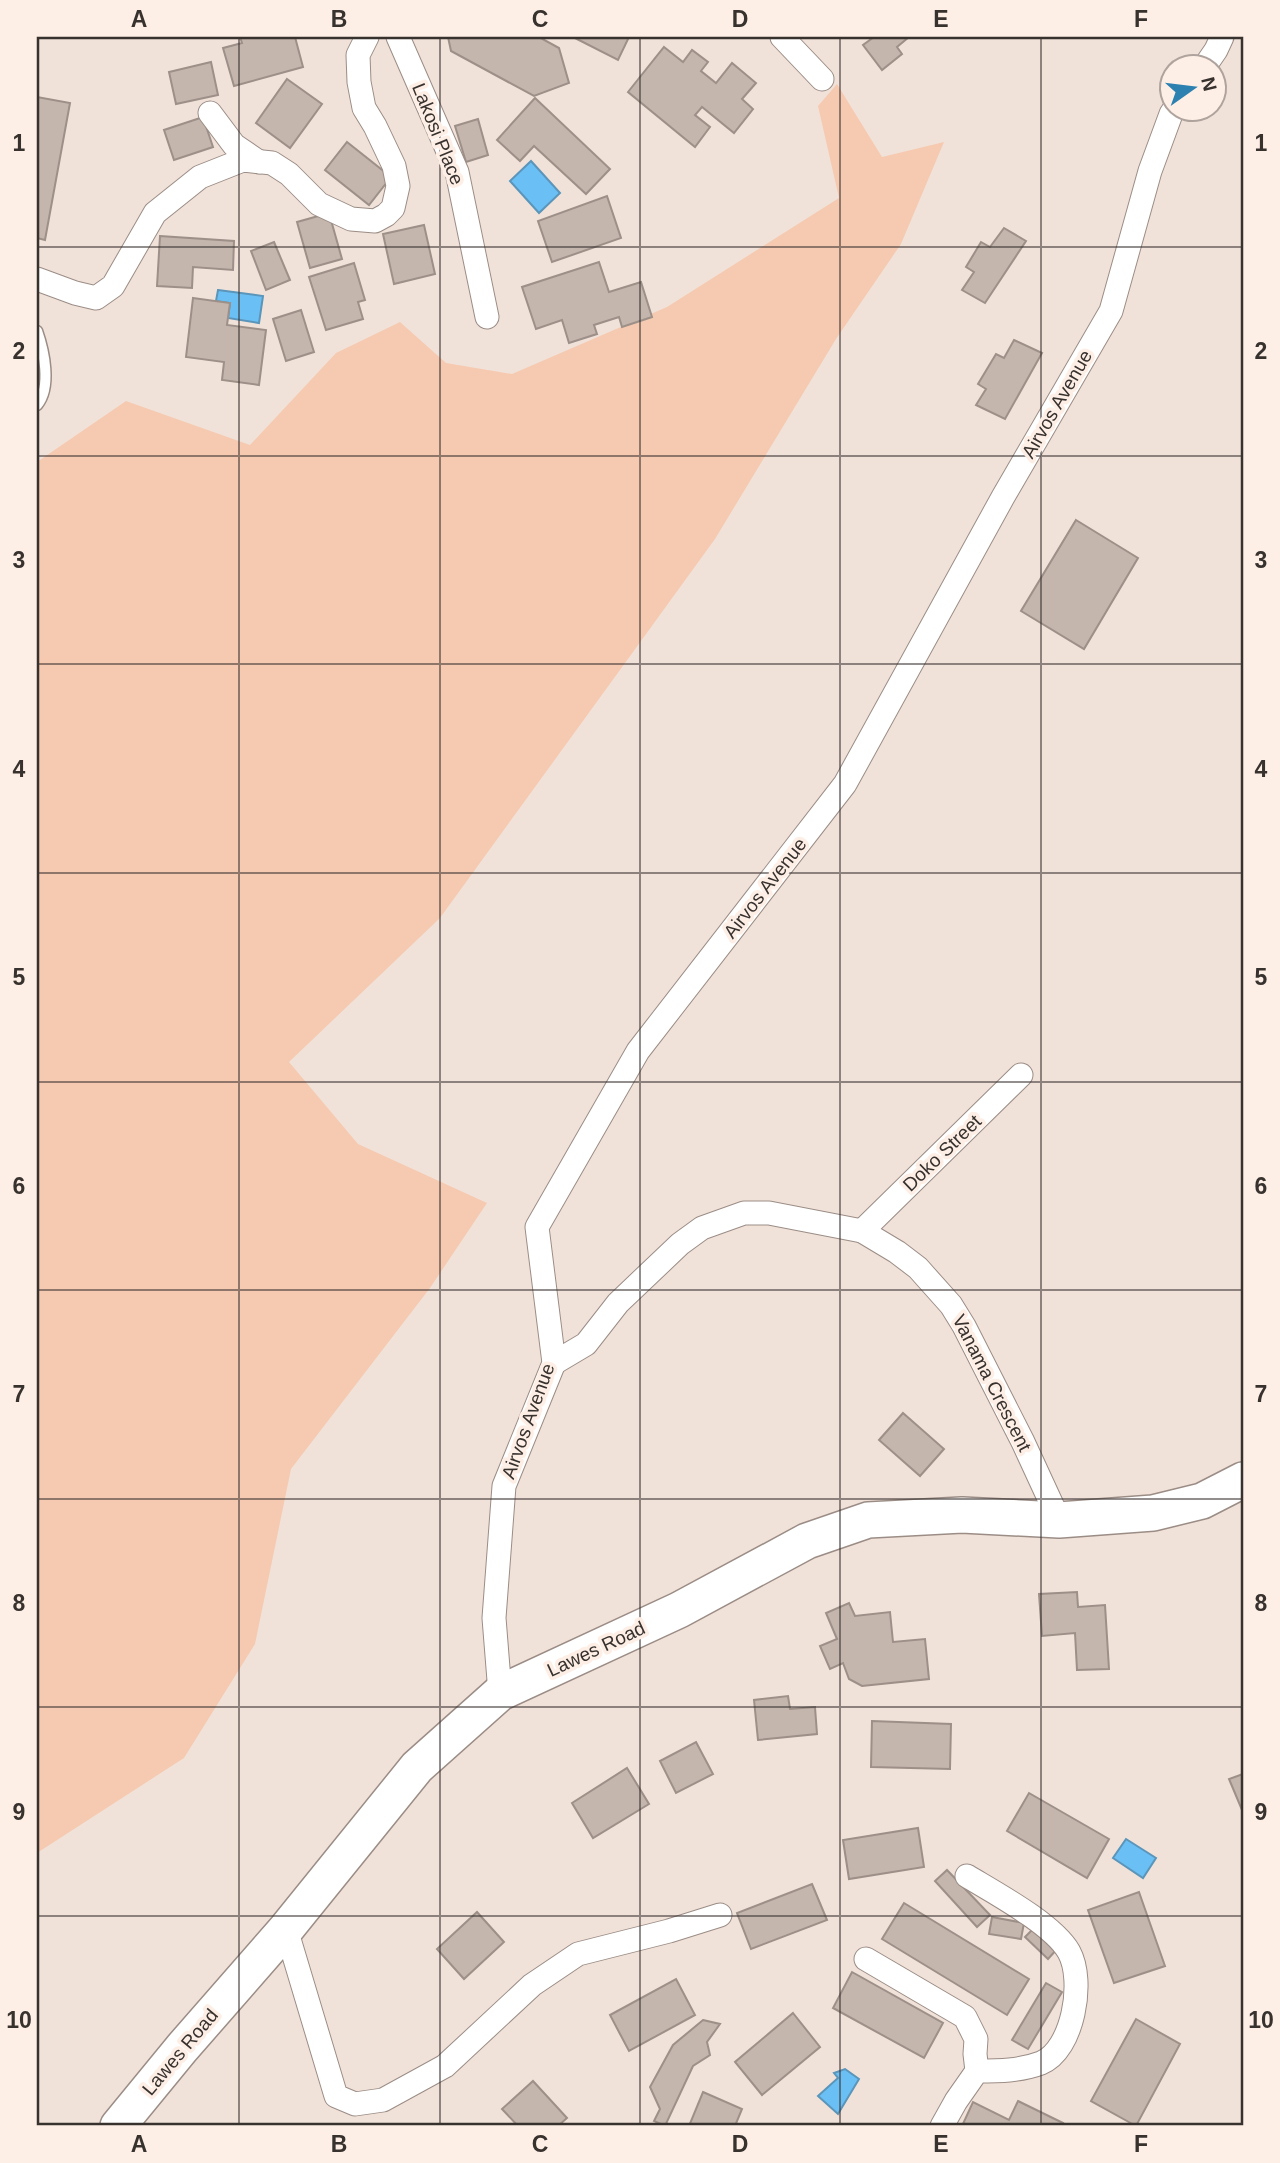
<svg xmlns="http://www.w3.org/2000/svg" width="1280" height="2163" font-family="Helvetica,sans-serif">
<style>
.green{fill:#f5cab1}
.water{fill:#6ac0f5;stroke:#5b95ba;stroke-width:2}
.building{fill:#c4b5ad;stroke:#9d9088;stroke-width:2}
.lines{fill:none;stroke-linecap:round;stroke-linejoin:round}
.lane-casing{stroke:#9b8d86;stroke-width:13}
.street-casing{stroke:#9b8d86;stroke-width:25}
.primary-casing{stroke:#9b8d86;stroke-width:38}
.lane{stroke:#fff;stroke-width:10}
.street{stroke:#fff;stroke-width:23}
.primary{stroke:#fff;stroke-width:35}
.grid{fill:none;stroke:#38322f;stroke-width:2;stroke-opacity:0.55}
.labels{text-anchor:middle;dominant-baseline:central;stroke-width:7;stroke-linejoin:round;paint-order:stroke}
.street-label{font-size:19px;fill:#38322f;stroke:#feefe6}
.neatline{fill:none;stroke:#38322f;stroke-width:2.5}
.grid-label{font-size:23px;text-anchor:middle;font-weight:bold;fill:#38322f}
</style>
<rect width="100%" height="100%" fill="#f1e2d9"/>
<path class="green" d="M837 84 882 157 944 142 901 244 836 339 715 539 440 918 289 1062 358 1144 487 1203 430 1288 291 1469 255 1644 184 1758 37 1853V462L126 401 250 445 336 353 400 322 446 363 512 374 667 307 839 198 818 106Z"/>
<g class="water">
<path d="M531 161 560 193 539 213 510 181Z"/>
<path d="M218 290 263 296 259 323 228 318 230 303 216 301Z"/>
<path d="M1126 1839 1156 1858 1143 1878 1113 1858Z"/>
<path d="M845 2069 859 2079 838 2114 818 2096 838 2078 834 2073Z"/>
</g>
<g class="building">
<path d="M240 37H295L303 67 234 86 223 48 242 43Z"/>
<path d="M448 37H539L559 48 569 83 534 96 451 51Z"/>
<path d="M573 37H629L618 60Z"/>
<path d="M874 37H909L897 47 902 54 882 70 863 45Z"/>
<path d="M664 47 683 62 692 50 708 62 701 71 716 83 732 63 756 83 742 99 753 109 734 133 702 107 695 115 710 127 695 147 628 92Z"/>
<path d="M211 62 218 95 176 104 169 72Z"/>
<path d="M287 79 322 104 290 148 256 123Z"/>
<path d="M37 97 70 103 45 240 37 238Z"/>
<path d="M535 98 610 169 586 194 534 146 520 161 497 140Z"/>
<path d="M203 117 213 147 174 160 164 130Z"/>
<path d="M478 119 488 155 466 162 455 126Z"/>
<path d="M347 142 391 177 369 205 325 170Z"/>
<path d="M607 196 621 238 552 262 538 221Z"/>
<path d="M329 213 342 259 310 268 297 222Z"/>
<path d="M424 225 435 274 394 284 383 234Z"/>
<path d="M1004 228 1026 241 985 303 962 290 974 272 966 267 981 242 990 247Z"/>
<path d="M160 236 234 241 233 270 193 267 192 288 157 286Z"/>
<path d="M274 242 290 280 266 290 251 251Z"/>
<path d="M599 262 609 292 641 282 652 317 622 327 619 317 594 325 597 334 569 343 562 320 536 329 522 287Z"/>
<path d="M354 263 365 300 358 302 363 319 326 330 309 277Z"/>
<path d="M193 298 230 303 227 325 266 330 259 385 222 380 224 362 186 357Z"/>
<path d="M301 310 314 352 286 361 273 319Z"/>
<path d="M1014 340 1042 353 1005 419 976 405 986 389 978 384 996 354 1004 358Z"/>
<path d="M1076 520 1138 558 1084 649 1021 611Z"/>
<path d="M903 1413 944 1449 920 1476 879 1440Z"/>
<path d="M1077 1592 1078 1607 1105 1605 1109 1669 1077 1670 1075 1633 1042 1636 1039 1594Z"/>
<path d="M849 1603 855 1616 890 1612 893 1642 925 1639 929 1679 862 1686 849 1679 843 1663 830 1669 820 1646 837 1639 826 1613Z"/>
<path d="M788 1696 790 1709 815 1707 817 1734 758 1740 754 1700Z"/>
<path d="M872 1721 951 1724 950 1769 871 1767Z"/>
<path d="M696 1742 713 1774 676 1793 660 1761Z"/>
<path d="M627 1768 649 1804 593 1838 572 1803Z"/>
<path d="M1243 1774V1810H1242L1229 1779Z"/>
<path d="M1029 1793 1109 1839 1087 1878 1007 1831Z"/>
<path d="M918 1828 924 1867 849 1879 843 1840Z"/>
<path d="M947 1870 990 1915 977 1927 935 1881Z"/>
<path d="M812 1884 827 1920 751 1949 737 1913Z"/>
<path d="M1139 1892 1165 1966 1114 1983 1088 1910Z"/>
<path d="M904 1903 1029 1979 1007 2015 882 1939Z"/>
<path d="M477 1912 504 1942 464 1979 437 1949Z"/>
<path d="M992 1917 1024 1923 1021 1939 989 1934Z"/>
<path d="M1036 1926 1058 1948 1048 1959 1025 1937Z"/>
<path d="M852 1972 943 2023 924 2058 833 2008Z"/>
<path d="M676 1979 695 2015 629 2051 610 2015Z"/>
<path d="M1046 1983 1062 1992 1028 2049 1012 2040Z"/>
<path d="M793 2013 820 2047 762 2095 735 2062Z"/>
<path d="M1136 2019 1180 2044 1136 2126 1091 2101Z"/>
<path d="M703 2020 720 2024 707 2042 710 2055 693 2066 665 2126 654 2121 660 2109 650 2087 673 2045Z"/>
<path d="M533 2081 567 2118 558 2126H518L502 2109Z"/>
<path d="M703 2092 742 2109 735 2126H689Z"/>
<path d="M1018 2101 1063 2123 1061 2126H962L973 2102 1009 2120Z"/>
</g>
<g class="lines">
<defs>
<path id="lane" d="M37 331C44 351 52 387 37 405"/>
<g id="street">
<path d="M398 37 457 172 487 317"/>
<path d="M782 37 822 79"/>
<path d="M1205 66 1216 50 1222 37"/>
<path d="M210 113 234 145 259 162"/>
<path d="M37 279 75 293 96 298 113 286 155 213 200 177 243 160 272 163 289 174 319 204 351 219 375 221 386 215 393 208 398 186 394 166 375 126 364 108 359 82 358 55 367 37"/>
<path d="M862 1231 1021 1075"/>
<path d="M554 1363 586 1344 618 1303 680 1244 702 1228 744 1213H769L862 1231 897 1252 918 1268 951 1305 964 1326 1023 1442 1059 1520"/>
<path d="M500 1693 494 1618 504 1486 554 1363 537 1227 638 1051 845 784 1003 497 1111 311 1150 171 1171 114 1175 108"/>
<path d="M286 1929 336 2096 355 2104 383 2100 445 2066 532 1985 578 1954 669 1931 720 1915"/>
<path d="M866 1959 965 2017 976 2039 975 2054 977 2071"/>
<path d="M942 2126 956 2101 977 2071C999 2071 1020 2071 1041 2063 1073 2050 1085 1981 1069 1952 1053 1924 995 1893 967 1876"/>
</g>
<path id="primary" d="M118 2126 182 2048 286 1929 417 1767 500 1693 679 1610 807 1541 868 1520 962 1515 1059 1520 1153 1513 1202 1501 1243 1480"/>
</defs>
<use href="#lane" class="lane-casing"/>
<use href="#street" class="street-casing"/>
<use href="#primary" class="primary-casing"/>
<use href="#lane" class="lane"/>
<use href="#street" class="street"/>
<use href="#primary" class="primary"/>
</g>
<path class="grid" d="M239 37V2126M440 37V2126M640 37V2126M840 37V2126M1041 37V2126M37 247H1243M37 456H1243M37 664H1243M37 873H1243M37 1082H1243M37 1290H1243M37 1499H1243M37 1707H1243M37 1916H1243"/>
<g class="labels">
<g class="street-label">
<text transform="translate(438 134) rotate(68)">Lakosi Place</text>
<text transform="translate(1057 404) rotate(-60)">Airvos Avenue</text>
<text transform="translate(765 888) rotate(-52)">Airvos Avenue</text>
<text transform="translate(942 1153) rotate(-44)">Doko Street</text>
<text transform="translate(992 1383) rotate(63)">Vanama Crescent</text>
<text transform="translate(528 1421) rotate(-70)">Airvos Avenue</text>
<text transform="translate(596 1649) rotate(-25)">Lawes Road</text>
<text transform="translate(180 2052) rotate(-50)">Lawes Road</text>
</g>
</g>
<rect width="1280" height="2163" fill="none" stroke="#feefe6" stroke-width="77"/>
<g transform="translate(1193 88) rotate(76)"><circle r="33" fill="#feefe6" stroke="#afa39d" stroke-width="2"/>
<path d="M0-5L12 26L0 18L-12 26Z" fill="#2d81b1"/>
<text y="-10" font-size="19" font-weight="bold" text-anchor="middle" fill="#38322f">N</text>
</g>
<rect x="38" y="38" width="1204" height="2086" class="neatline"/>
<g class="grid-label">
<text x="139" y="27">A</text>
<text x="339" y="27">B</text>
<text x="540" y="27">C</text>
<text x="740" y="27">D</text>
<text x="941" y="27">E</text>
<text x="1141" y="27">F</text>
<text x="19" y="151">1</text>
<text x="1261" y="151">1</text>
<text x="19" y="359">2</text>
<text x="1261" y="359">2</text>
<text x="19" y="568">3</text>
<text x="1261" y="568">3</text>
<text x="19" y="777">4</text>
<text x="1261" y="777">4</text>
<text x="19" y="985">5</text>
<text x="1261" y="985">5</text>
<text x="19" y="1194">6</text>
<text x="1261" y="1194">6</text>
<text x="19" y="1402">7</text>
<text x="1261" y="1402">7</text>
<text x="19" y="1611">8</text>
<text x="1261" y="1611">8</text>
<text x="19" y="1820">9</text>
<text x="1261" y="1820">9</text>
<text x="19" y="2028">10</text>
<text x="1261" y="2028">10</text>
<text x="139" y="2152">A</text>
<text x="339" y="2152">B</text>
<text x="540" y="2152">C</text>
<text x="740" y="2152">D</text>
<text x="941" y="2152">E</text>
<text x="1141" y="2152">F</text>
</g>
</svg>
